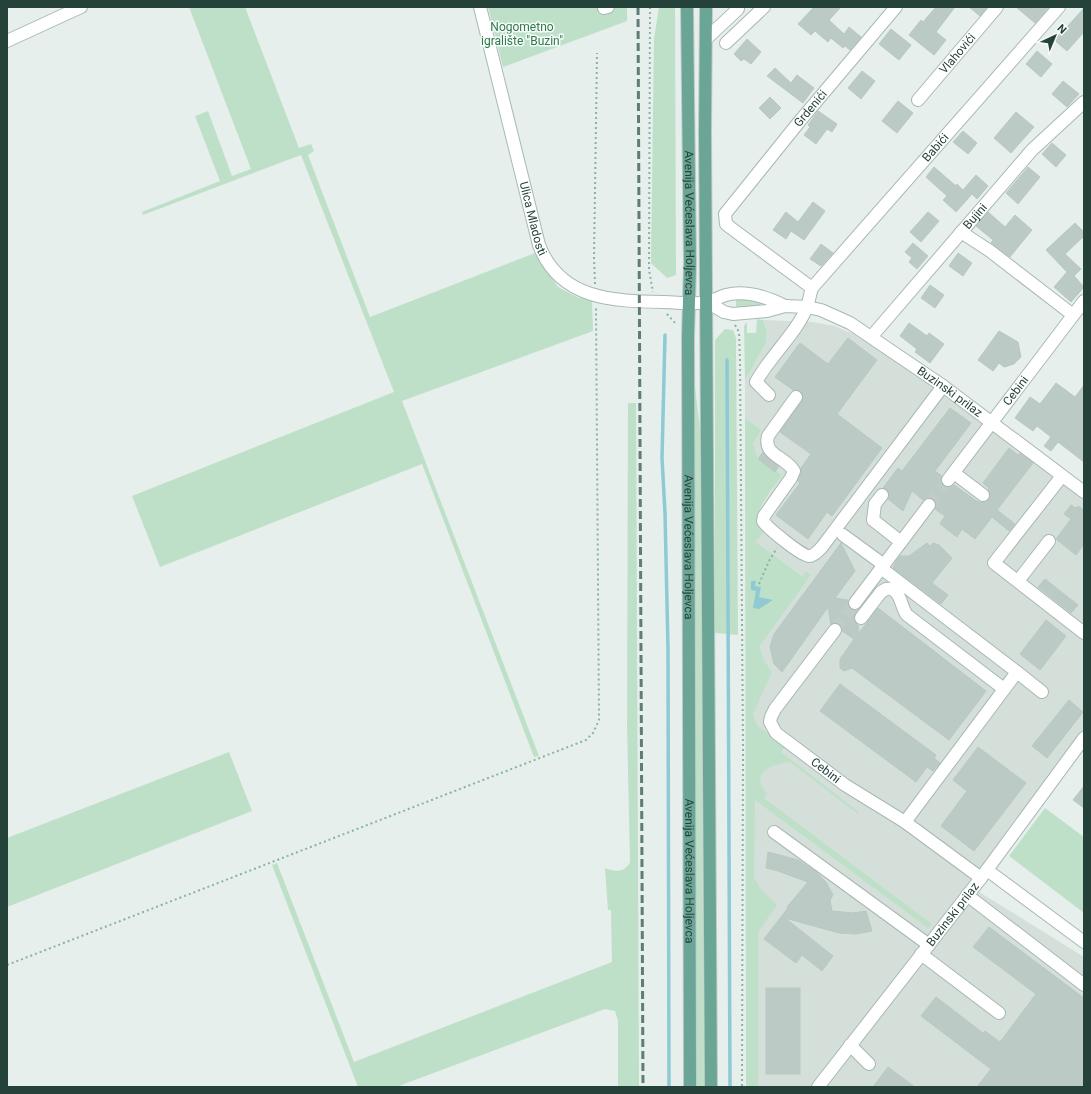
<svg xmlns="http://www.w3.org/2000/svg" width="1091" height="1094" font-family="Roboto,sans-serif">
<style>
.built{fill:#d4dfda}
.green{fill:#bfe0c8}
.water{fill:#8ec9d4}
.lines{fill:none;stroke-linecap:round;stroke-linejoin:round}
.stream{stroke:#8ec9d4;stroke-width:3.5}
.building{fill:#bbcac4;stroke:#b8c9c2}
.minor-tunnel{stroke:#bfccc8;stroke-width:12;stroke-dasharray:12 6;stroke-linecap:butt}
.minor-casing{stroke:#a8b8b2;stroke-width:14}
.major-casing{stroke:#c2cac8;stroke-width:14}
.path{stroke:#86b3a5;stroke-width:2;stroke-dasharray:2 3;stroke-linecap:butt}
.minor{stroke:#fff;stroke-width:12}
.major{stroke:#6aa596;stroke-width:12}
.rail{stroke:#5f7d75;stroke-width:3;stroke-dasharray:8 4;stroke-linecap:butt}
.labels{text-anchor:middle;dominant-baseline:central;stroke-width:3;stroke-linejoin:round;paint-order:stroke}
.park-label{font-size:12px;fill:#2d7a4b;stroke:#f7fbf9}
.street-label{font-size:12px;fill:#24423a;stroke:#f7fbf9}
</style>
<rect width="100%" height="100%" fill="#e6efeb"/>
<path class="built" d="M763 320 812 322 835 326 853 334 884 352 1084 498V746L976 890 1084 957V1087H746V658L802 576 756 542 760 526 757 520 758 512 782 475 758 458 753 444 760 430 745 418V381L766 343 767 332Z"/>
<g class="green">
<path d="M189 7H245L299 148 311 144 314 151 308 155 370 317 535 253 558 287 577 297 592 301 593 331 402 401 539 756 534 757 422 464 160 567 132 496 394 392 301 155 143 215 142 212 220 181 195 116 208 111 232 176 251 169Z"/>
<path d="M488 7H627V21L503 67Z"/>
<path d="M659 7H675L676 275 667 278 651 263 654 39Z"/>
<path d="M736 299 759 301 761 304 759 306 736 309Z"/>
<path d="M757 319 763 320 767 332 766 343 745 381 744 326 747 322V333H756Z"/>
<path d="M725 329 733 330 736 338 738 635 715 633V340Z"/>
<path d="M692 340H695V387L700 429 704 1087H697Z"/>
<path d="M628 403H636L639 1087H618V1021L615 1011 605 1009 396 1087H358L272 865 277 863 354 1062 612 962 611 910H608L605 868C614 872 625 873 630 862L627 725Z"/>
<path d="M745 418 761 430 753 444 758 458 782 475C776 485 755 510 757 520 758 525 762 527 765 530L756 542 802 576 806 571 811 575 759 647 765 662 772 672 753 714 757 725 785 746 781 752 859 812 858 814 790 762C773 764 748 772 767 793L764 798 932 924 928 928 755 800 754 877 760 888 777 905 758 932V1087H746Z"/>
<path d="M229 752 252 811 7 907V838Z"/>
<path d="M1045 808 1084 837V913L1009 856Z"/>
</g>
<path class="water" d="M751 581H756L755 586 761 587 759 597 773 600 759 609 753 608 756 591 751 590Z"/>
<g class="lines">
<g class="stream">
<path d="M665 335 662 458 665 513 668 649 669 1087"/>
<path d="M727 360 730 1087"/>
</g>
</g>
<g class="building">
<path d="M814 7H841L829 20 844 34 849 27 861 37 850 50 845 46 843 48 831 38 828 42 815 31 811 35 798 24Z"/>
<path d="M936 7H955L936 32 946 40 934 55 909 35 921 20 923 22Z"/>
<path d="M969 7H987L980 16Z"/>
<path d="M1016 7H1049L1035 23Z"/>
<path d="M1084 8V32L1067 51 1052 38 1063 25 1066 28Z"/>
<path d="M891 29 911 45 899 60 879 44Z"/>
<path d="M747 39 761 52 751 64 744 59 741 61 734 54Z"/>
<path d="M1037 51 1052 64 1041 77 1026 64Z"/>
<path d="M775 68 791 83 797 75 814 88 803 103 767 76Z"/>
<path d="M862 71 875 81 861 99 848 88Z"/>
<path d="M1063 81 1079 94 1067 107 1052 94Z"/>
<path d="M770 97 781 108 770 119 759 108Z"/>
<path d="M898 101 913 113 897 133 882 121Z"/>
<path d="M818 111 837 124 832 132 827 129 816 144 804 135 810 127 808 125Z"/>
<path d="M1016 112 1034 127 1011 153 994 138Z"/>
<path d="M963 131 977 143 968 154 953 142Z"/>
<path d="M1052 143 1066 155 1056 167 1042 154Z"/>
<path d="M934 167 956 186 957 184 963 190 976 175 988 186 977 199 972 194 956 212 943 200 947 196 926 177Z"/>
<path d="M1028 167 1040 177 1018 204 1006 193Z"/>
<path d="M813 202 825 211 804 240 791 231 786 239 773 230 786 212 798 222Z"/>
<path d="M928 212 939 221 921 242 910 232Z"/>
<path d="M988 212 1005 227 1015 215 1032 230 1010 257 991 243 993 240 976 226Z"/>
<path d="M1075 223 1084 232V236L1065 254 1081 269 1074 276 1084 287 1071 302 1054 287 1067 272 1046 250Z"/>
<path d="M913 243 928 256 917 269 909 262 912 258 905 252Z"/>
<path d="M821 244 833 253 821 266 810 259Z"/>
<path d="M958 253 972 263 963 276 949 266Z"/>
<path d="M930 285 944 295 935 308 921 298Z"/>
<path d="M909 323 927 336 929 333 944 344 930 363 915 352 917 349 900 336Z"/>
<path d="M999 331 1018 342 1021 357 1014 364 1004 367 999 363 993 371 978 360Z"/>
<path d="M848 338 877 360 837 414 882 448 832 516 827 512 808 539 776 515 800 483 798 481 801 474V468L811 454 780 432 802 401 803 394 797 390H793L775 377 800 343 828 364Z"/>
<path d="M1056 383 1075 397 1084 385V462L1058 442 1051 451 1044 446 1051 437 1037 426 1033 431 1015 418 1030 397 1040 404Z"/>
<path d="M950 408 971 423 935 471 942 476 941 483 944 486 951 487 954 485 978 502H986L989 499 990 492 988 489 989 488 983 483 1009 448 1018 455 1020 453 1033 463 997 510 1015 524 1009 531 992 517 975 539 962 529 957 537 940 524 945 516 935 509 936 502 933 499 930 498 923 500 912 491 903 511 888 499 889 492 883 488 898 468 902 471Z"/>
<path d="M763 452 779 466 775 472 758 459Z"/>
<path d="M1071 505 1076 508 1078 506 1084 510V544L1076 555 1056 539 1071 519 1064 514Z"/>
<path d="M841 543 855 571 835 598 848 600V606L850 609 857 610 854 617V621L858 625 859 633 878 608 986 691 949 740 852 668 844 671 840 668V659L854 639 842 631 839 624H831L828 607 782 672 774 664 770 647 774 634Z"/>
<path d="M927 543 930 546 933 543 939 545 952 558 932 583 948 595 941 604 893 568 895 563 900 556H909Z"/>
<path d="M1045 579 1078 605 1071 613 1038 587Z"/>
<path d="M1046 620 1066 636 1040 670 1020 654Z"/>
<path d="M840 684 936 755 934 758 940 763 933 771 927 767 916 782 820 711Z"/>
<path d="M1069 700 1083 712 1047 758 1032 746Z"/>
<path d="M978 747 1026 783 974 851 941 826 967 791 953 780Z"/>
<path d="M1084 786V808L1073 800Z"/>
<path d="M768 852 798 860 816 872 826 882 833 895 830 900 832 911 853 913 866 911 872 931 856 934 839 933 785 918 833 956 822 971 802 955 796 963 764 939 788 908 787 907 808 882 778 871 766 868Z"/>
<path d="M989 927 1084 998V1087H977L991 1069 921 1016 936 997 983 1033 985 1031 1000 1042 1036 994 973 947Z"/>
<rect x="766" y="988" width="34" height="86"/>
<path d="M888 1067 915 1087H873Z"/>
</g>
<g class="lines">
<g class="minor-tunnel">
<path d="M929 505 948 480"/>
<path d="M835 630 855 603"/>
</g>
<defs>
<g id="minor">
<path id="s1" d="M480 7 539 245C560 300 613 301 664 302 677 302 693 305 706 302 713 301 719 297 726 295 746 290 767 297 785 306"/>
<path d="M604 8 608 7"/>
<path d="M706 39 738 9V7"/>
<path d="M7 41 81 7"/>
<path d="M726 43 764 7"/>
<path id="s2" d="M918 100 997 7"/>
<path d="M961 232 990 251 1073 315"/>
<path id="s3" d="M812 288 1059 7"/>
<path id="s4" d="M707 302 724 312 733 314 767 311 785 306 807 307 821 310 850 323 943 386 1084 492"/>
<path id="s5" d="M872 336 1032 150 1084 102"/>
<path id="s6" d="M769 395 756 382C770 356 796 334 807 307 809 301 810 294 812 288L731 228 726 224 725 214 799 122 896 7"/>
<path d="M796 397 768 436C763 456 785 456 794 471L791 478 764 516 763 521C767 528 802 556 809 556 814 556 819 550 822 547L943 386"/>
<path d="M954 473 983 495"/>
<path d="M1062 476 994 563 1084 633"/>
<path id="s7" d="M948 480 1084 301"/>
<path d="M882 495 875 504 873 520 901 542"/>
<path d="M843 535 884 565"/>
<path d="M881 568 1017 672 905 822"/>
<path d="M1018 581 1049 541"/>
<path d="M855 603 929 505"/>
<path d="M861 618 881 592 886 589C901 587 900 606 907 615L1004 689"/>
<path id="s8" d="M835 630 775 709 771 717 770 722 776 733 845 785 905 822 981 878"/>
<path d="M1017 672 1042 692"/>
<path d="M774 832 929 945"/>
<path d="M987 870 1084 942"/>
<path d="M967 895 1084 985"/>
<path d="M921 954 999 1013"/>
<path d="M850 1045 869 1064"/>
<path id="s9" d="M818 1087 981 878 1084 738"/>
</g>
<g id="major">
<path id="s10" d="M687 7 690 264 688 336 690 1087"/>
<path d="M706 7 705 131 711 1087"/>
</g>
</defs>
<use href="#minor" class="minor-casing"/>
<use href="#major" class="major-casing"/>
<g class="path">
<path d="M650 7 649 270 653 292"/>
<path d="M595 284 594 258 597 53"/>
<path d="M667 314 676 324"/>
<path d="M735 325 739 332 740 360 743 748 742 1087"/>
<path d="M759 584 769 561 777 548"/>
<path d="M7 965 586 740 593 733 599 720 596 307"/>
</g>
<use href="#minor" class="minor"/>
<use href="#major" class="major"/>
<path class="rail" d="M638 7 643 1087"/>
</g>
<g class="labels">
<g class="park-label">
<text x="522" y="27">Nogometno<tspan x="522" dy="14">igralište "Buzin"</tspan></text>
</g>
<g class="street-label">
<text stroke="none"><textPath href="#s2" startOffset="61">Vlahovići</textPath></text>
<text stroke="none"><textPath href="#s6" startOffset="382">Grdenići</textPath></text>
<text stroke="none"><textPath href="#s3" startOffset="187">Babići</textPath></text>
<text stroke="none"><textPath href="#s5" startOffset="158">Bujini</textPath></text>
<text stroke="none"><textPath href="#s1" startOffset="218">Ulica Mladosti</textPath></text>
<text stroke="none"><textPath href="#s10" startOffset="216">Avenija Većeslava Holjevca</textPath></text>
<text stroke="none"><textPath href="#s7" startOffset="112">Cebini</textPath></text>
<text stroke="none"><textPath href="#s4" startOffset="271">Buzinski prilaz</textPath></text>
<text stroke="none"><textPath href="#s10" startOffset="540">Avenija Većeslava Holjevca</textPath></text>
<text stroke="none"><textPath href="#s8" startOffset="188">Cebini</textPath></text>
<text stroke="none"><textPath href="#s10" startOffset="864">Avenija Većeslava Holjevca</textPath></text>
<text stroke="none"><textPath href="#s9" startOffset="219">Buzinski prilaz</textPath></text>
</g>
</g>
<rect width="1091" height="1094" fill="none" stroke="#24423a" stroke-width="16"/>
<g transform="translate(1055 36) rotate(44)" stroke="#f7fbf9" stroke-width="3" paint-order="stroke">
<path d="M0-3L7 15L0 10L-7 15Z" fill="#24423a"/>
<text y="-6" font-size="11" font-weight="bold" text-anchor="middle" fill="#24423a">N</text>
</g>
</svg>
